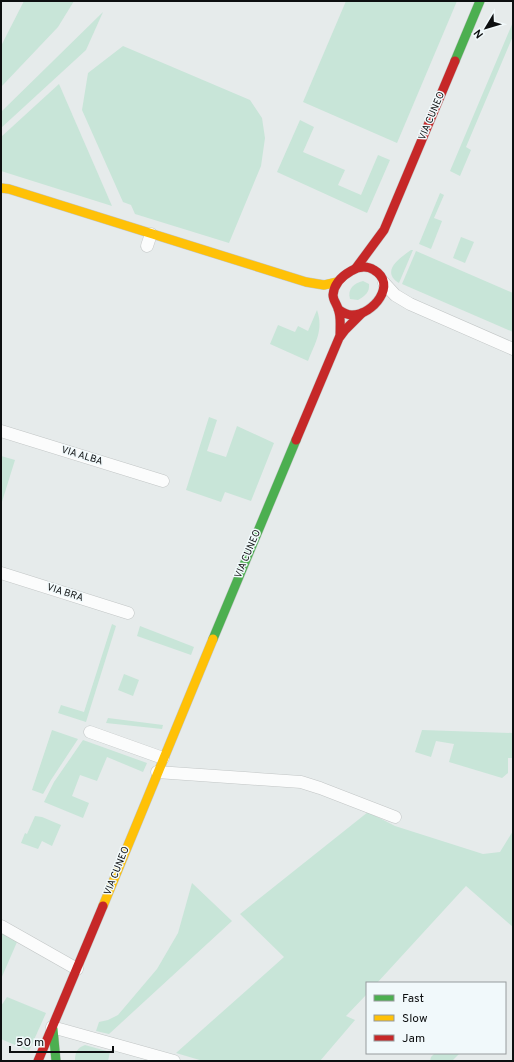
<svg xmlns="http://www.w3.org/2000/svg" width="514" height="1062" font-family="Overpass,sans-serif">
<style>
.green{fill:#c8e5d8}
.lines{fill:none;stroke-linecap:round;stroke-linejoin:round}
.street-casing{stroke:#c2c6c6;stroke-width:13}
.fast-casing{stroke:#c2c6c6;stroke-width:10}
.slow-casing{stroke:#c2c6c6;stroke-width:10}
.jam-casing{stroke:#c2c6c6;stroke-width:10}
.street{stroke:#fbfcfc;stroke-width:12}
.fast{stroke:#4caf50;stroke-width:9}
.slow{stroke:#ffc107;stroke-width:9}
.jam{stroke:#c62828;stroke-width:9}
.labels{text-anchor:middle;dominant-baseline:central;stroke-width:3;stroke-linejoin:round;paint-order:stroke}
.street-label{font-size:10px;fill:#0d0f10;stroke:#f1f9fb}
</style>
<rect width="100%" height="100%" fill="#e6ebeb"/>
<g class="green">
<path d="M24 1H74L58 27 1 87V46Z"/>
<path d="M346 1H457L397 143 303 102Z"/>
<path d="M103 12 86 50 1 128V112Z"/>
<path d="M513 22V36L466 147 471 150 460 176 450 171Z"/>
<path d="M123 46 250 100 262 118 265 138 261 166 229 243 135 214 131 205 123 202 82 110 88 73Z"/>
<path d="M59 84 112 206 1 171V137Z"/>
<path d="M300 120 314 127 303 152 345 170 338 185 361 195 378 155 390 160 367 213 277 172Z"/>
<path d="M440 193 444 195 434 218 442 221 431 249 419 244Z"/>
<path d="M461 237 474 242 465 263 453 258Z"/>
<path d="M411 250H413L399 283C380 271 400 258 411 250Z"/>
<path d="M416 251 513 293V332L402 284Z"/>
<path d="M363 281 369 284C370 292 365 296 358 300L350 299C347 289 354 283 363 281Z"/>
<path d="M317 310C324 330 315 343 308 361L270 344 278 325 295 332 298 326 308 331Z"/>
<path d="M209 417 217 420 207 451 226 457 237 426 274 443 251 501 225 492 221 502 186 490Z"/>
<path d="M1 456 15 460 1 505Z"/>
<path d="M112 624 116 626 86 722 58 713 61 705 84 712Z"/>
<path d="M140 626 194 647 191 655 137 636Z"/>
<path d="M124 674 139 680 133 696 118 690Z"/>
<path d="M108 718 163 725 162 729 106 723Z"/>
<path d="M52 730 78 739 51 780 43 794 32 790Z"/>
<path d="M422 730 513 733V758H508V773L502 778 449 762 454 744 436 741 431 757 415 752Z"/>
<path d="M83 740 147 763 143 772 107 757 97 781 80 775 72 796 89 803 83 818 44 802 54 782Z"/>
<path d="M368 812 395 826 483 854 500 852 513 831V927L466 886 377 983H367V994L346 1016 355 1020 320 1061H203L176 1053 284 957 240 914Z"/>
<path d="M35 816 42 817 61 825 52 846 42 841 38 849 21 843 25 833 27 834Z"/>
<path d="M192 883 232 921 109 1034 96 1031 99 1022 108 1020 118 1015 157 969 178 933Z"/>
<path d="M1 932 17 942 1 979Z"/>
<path d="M7 997 46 1013 29 1051 1 1039V1006Z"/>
<path d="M85 1045 110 1052 108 1061H75C75 1052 77 1048 85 1045Z"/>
<path d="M435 1053H460L452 1061H430L431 1057Z"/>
</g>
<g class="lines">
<defs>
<g id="street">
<path d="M147 246 151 234"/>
<path d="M384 283 395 295 410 304 513 349"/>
<path d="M1 431 163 481"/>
<path d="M1 573 128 613"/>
<path d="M90 732 163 758"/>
<path d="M157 772 301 782 320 788 395 817"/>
<path d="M1 926 77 969"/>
<path d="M52 1027 174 1061"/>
</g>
<g id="fast">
<path d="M455 61 480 1"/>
<path d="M213 639 296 440"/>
<path d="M53 1029 56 1061"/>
</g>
<g id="slow">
<path d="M1 188 9 189 306 282 324 285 337 282"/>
<path d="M103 906 213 639"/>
</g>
<g id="jam">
<path d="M356 268 384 230 455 61"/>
<path d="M338 309C342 312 347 315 352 315 373 315 398 284 374 270 366 265 358 267 351 271 342 276 334 284 333 295 333 301 338 305 339 312 341 319 340 328 340 336"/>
<path d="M296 440 339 338 345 330 362 313"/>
<path d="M38 1061 103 906"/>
</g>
</defs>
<use href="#street" class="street-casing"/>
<use href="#fast" class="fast-casing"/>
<use href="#slow" class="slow-casing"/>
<use href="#jam" class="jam-casing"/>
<use href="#street" class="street"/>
<use href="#fast" class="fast"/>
<use href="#slow" class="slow"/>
<use href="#jam" class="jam"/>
</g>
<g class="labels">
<g class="street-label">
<text transform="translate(432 116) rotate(-67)">VIA CUNEO</text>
<text transform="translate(82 456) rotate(17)">VIA ALBA</text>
<text transform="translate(248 554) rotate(-67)">VIA CUNEO</text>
<text transform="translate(65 593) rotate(18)">VIA BRA</text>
<text transform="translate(117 871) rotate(-68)">VIA CUNEO</text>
</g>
</g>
<rect width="514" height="1062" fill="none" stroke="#0d0f10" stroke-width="4"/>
<rect x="366" y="982" width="140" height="72" fill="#f1f9fb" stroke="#969b9d"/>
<rect x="374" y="995" width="20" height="6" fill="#4caf50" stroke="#969b9d"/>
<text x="402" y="1002" font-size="12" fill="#0d0f10">Fast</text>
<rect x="374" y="1015" width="20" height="6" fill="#ffc107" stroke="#969b9d"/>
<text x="402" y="1022" font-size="12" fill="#0d0f10">Slow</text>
<rect x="374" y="1035" width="20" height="6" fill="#c62828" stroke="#969b9d"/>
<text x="402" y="1042" font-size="12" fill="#0d0f10">Jam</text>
<g transform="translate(486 28) rotate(232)" stroke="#f1f9fb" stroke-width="3" paint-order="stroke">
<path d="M0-3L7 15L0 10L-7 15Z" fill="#0d0f10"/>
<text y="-6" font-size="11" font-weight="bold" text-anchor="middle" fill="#0d0f10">N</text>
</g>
<path d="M10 1046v6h103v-6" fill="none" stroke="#0d0f10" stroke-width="2"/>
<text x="16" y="1046" font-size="12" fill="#0d0f10" stroke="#f1f9fb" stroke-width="3" paint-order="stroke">50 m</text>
</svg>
